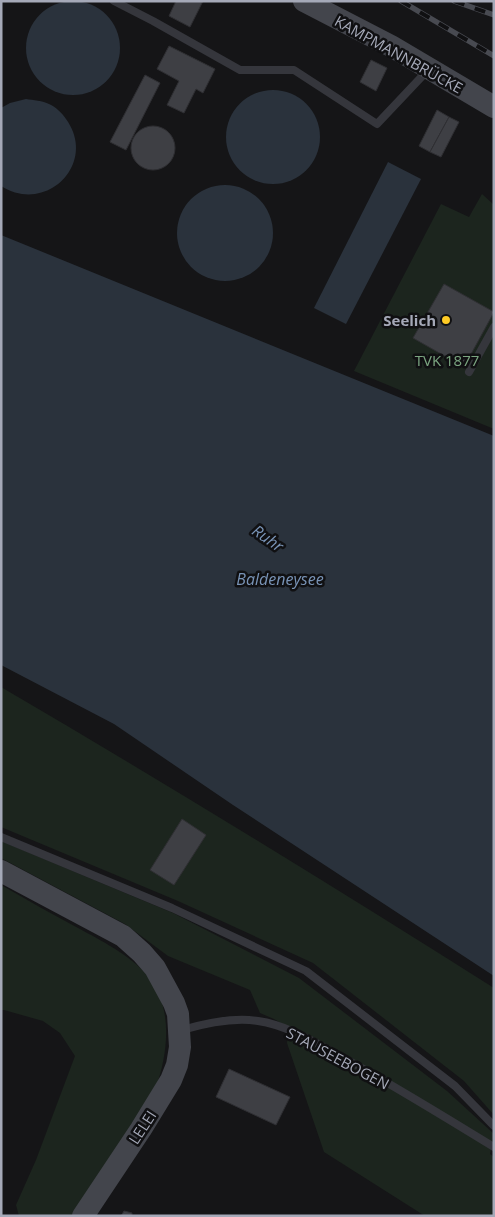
<svg xmlns="http://www.w3.org/2000/svg" width="495" height="1217" font-family="'Open Sans',sans-serif">
<style>
.green{fill:#1c251e}
.water{fill:#2a323c}
.building{fill:#3e3f44;stroke:#2f2f33}
.lines{fill:none;stroke-linecap:round;stroke-linejoin:round}
.lane{stroke:#35363c;stroke-width:8}
.secondary{stroke:#43454c;stroke-width:22}
.rail-casing{stroke:#484a51;stroke-width:5.5}
.rail{stroke:#101012;stroke-width:4;stroke-dasharray:11;stroke-linecap:butt}
.poi-dot{fill:#ffcb25;stroke:#101012;stroke-width:2}
.labels{text-anchor:middle;dominant-baseline:central;stroke-width:5;stroke-linejoin:round;paint-order:stroke}
.street-label{font-size:15px;fill:#a5a9b8;stroke:#101012}
.poi-label{font-size:15px;font-weight:bold;fill:#a5a9b8;stroke:#101012;text-anchor:end}
.park-label{font-size:15px;fill:#7ba581;stroke:#101012}
.water-label{font-size:16px;font-style:italic;fill:#7994b7;stroke:#101012}
</style>
<rect width="100%" height="100%" fill="#151517"/>
<g class="green">
<path d="M482 194 494 205V429L354 371 441 204 469 217Z"/>
<path d="M1 687C167 784 331 885 494 988V1115L464 1081 313 963 178 901 1 827Z"/>
<path d="M1 841 173 913 299 978 447 1091 494 1134 490 1154 494 1157V1216H425L324 1152 287 1043 289 1028 274 1019 260 1013 250 990 168 956 125 924 1 858Z"/>
<path d="M1 885C27 900 52 914 78 928 100 940 130 955 147 975 174 1007 168 1052 156 1088L77 1216H19L16 1205 36 1160 75 1056 60 1033 43 1021 4 1010H1Z"/>
</g>
<g class="water">
<circle cx="73" cy="48" r="47"/>
<circle cx="273" cy="137" r="47"/>
<path d="M26 99C33 100 43 101 49 104 56 107 62 113 66 119 98 163 47 215 1 186V108L10 103Z"/>
<path d="M388 162 421 179 346 324 314 308Z"/>
<circle cx="225" cy="233" r="48"/>
<path d="M1 235 494 436V976L233 805 114 724 1 665Z"/>
</g>
<g class="building">
<path d="M176 1H203L190 27 169 16Z"/>
<path d="M169 46 215 69 203 93 196 89 184 113 167 105 179 81 157 69Z"/>
<path d="M371 60 387 68 376 91 360 82Z"/>
<path d="M145 75 160 83 126 150 110 142Z"/>
<path d="M437 110 449 117 430 152 419 146Z"/>
<path d="M449 117 459 122 441 157 430 152Z"/>
<circle cx="153" cy="148" r="22"/>
<path d="M444 284 494 312 464 367 413 338Z"/>
<path d="M182 819 206 835 174 885 150 870Z"/>
<path d="M229 1069 290 1097 276 1125 216 1097Z"/>
<path d="M124 1211 132 1213V1216H121Z"/>
</g>
<g class="lines">
<g class="lane">
<path d="M114 1 153 21 240 70H294L377 124 428 70"/>
<path d="M469 372 494 327"/>
<path d="M1 837 172 908 306 971 455 1086 494 1126"/>
<path d="M182 1030C206 1023 233 1017 258 1021 287 1025 316 1043 342 1057 393 1085 443 1116 494 1147"/>
</g>
<g class="secondary">
<path d="M304 1 391 46 494 107"/>
<path d="M1 871 123 936 142 953 155 968 174 1003 178 1014 180 1047 177 1065 171 1080 141 1129 83 1216"/>
</g>
<defs>
<g id="rail">
<path d="M401 1 494 56"/>
<path d="M454 1 494 15"/>
</g>
</defs>
<use href="#rail" class="rail-casing"/>
<use href="#rail" class="rail"/>
</g>
<circle class="poi-dot" cx="446" cy="320" r="5"/>
<g class="labels">
<g class="street-label">
<text transform="translate(399 54) rotate(29)">KAMPMANNBRÜCKE</text>
<text transform="translate(338 1058) rotate(28)">STAUSEEBOGEN</text>
<text transform="translate(142 1127) rotate(-57)">LELEI</text>
</g>
<g class="poi-label">
<text x="436" y="320">Seelich</text>
</g>
<g class="park-label">
<text x="447" y="360">TVK 1877</text>
</g>
<g class="water-label">
<text transform="translate(268 538) rotate(35)">Ruhr</text>
<text x="280" y="579">Baldeneysee</text>
</g>
</g>
<rect width="495" height="1217" fill="none" stroke="#a5a9b8" stroke-width="5"/>
</svg>
